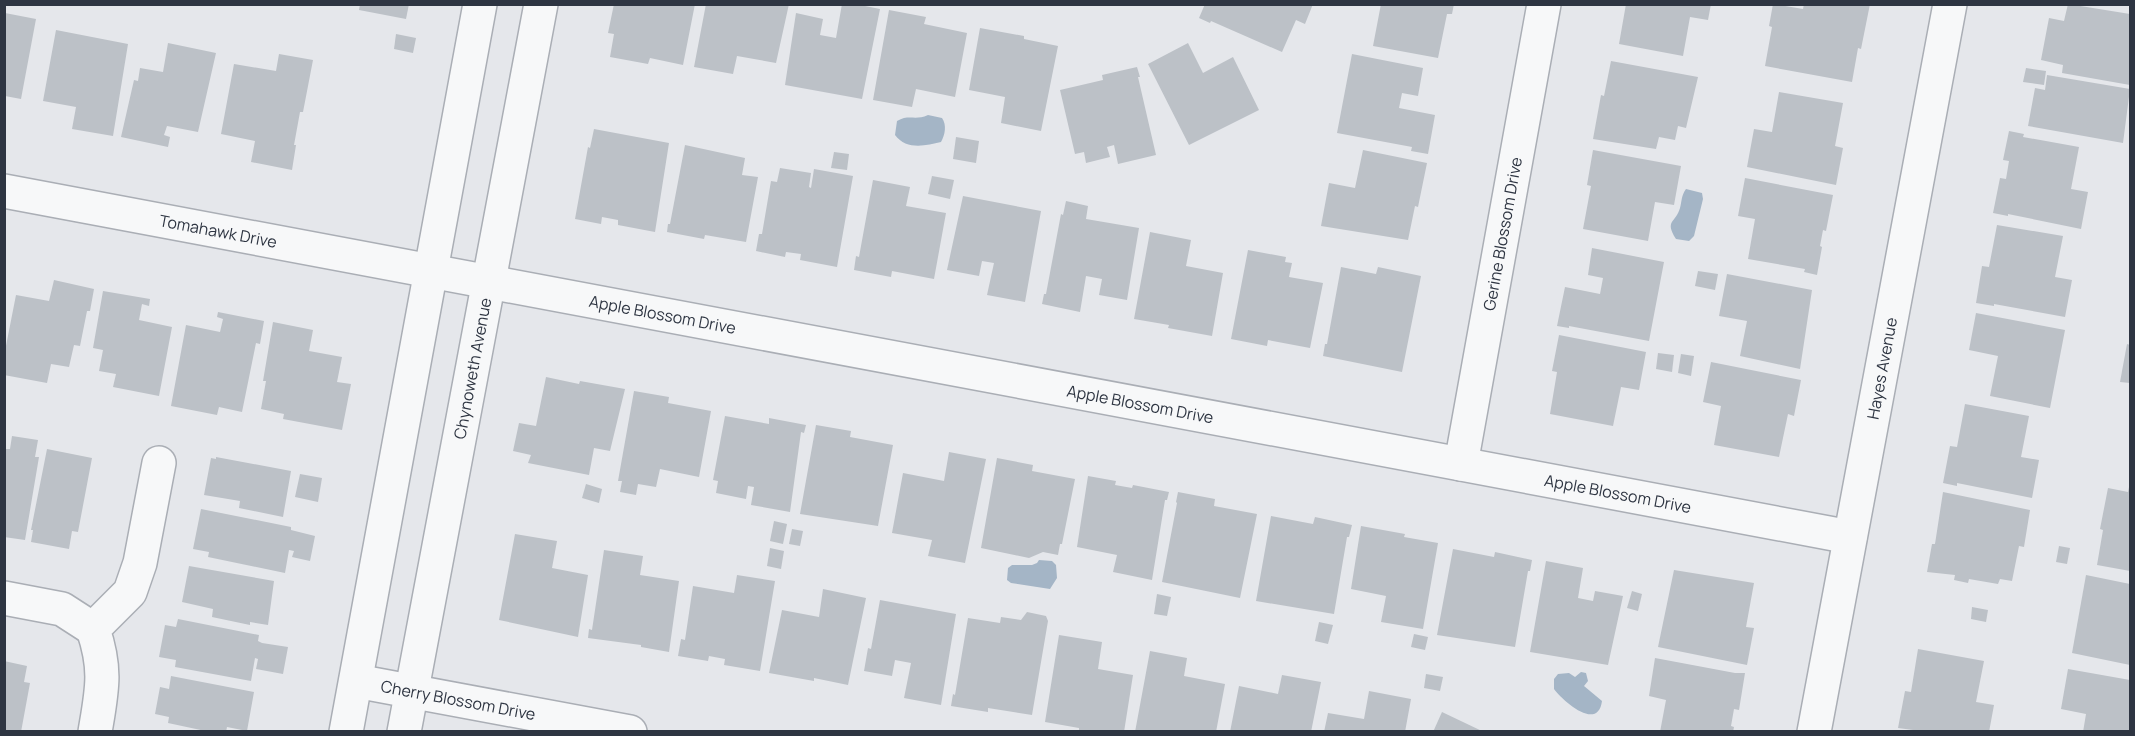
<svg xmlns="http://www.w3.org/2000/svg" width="2135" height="736" font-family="Manrope,sans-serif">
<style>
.water{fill:#a4b5c6}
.building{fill:#bcc1c7}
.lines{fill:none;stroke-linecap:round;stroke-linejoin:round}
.minor-casing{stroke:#aaaeb5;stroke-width:36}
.minor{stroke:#f7f8f9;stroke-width:33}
.labels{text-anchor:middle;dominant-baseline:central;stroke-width:4.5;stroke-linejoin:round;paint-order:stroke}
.street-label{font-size:16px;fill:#2e3542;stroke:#f4f6f8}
</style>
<rect width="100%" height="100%" fill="#e5e7eb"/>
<g class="water">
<path d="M928 115 942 118C947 125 945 135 941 142 925 146 906 150 895 135L897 121C909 114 915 121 928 115Z"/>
<path d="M1686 189 1702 193 1703 199 1694 236 1689 241 1676 239C1664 220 1676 223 1680 208 1682 201 1681 196 1686 189Z"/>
<path d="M1039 560 1052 561 1056 565 1057 578 1050 589 1011 583 1007 580 1008 568 1012 565H1032L1037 563Z"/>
<path d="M1581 672 1586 673 1588 681 1584 686 1602 701C1598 732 1563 701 1554 689V679L1558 674 1569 673 1575 677Z"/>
</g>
<g class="building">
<path d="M360 4H409L406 19 359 10Z"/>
<path d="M614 4H695L683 65 650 58 648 64 610 57 614 34 608 33Z"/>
<path d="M706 4H789L776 63 737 56 733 74 694 67Z"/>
<path d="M842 4H855L880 9 862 99 785 85 796 13 823 19 820 35 836 38Z"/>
<path d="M1205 4H1313L1305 24 1296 20 1282 52 1211 21 1210 23 1199 18Z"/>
<path d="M1381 4H1454L1452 14H1447L1438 58 1373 46Z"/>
<path d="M1626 4H1711L1708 20 1690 17 1683 56 1619 44Z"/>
<path d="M1773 4 1803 9 1804 4H1870L1861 49 1858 48 1852 82 1765 66 1772 27 1769 26Z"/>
<path d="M2068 4 2130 14V85L2062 73 2063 65 2041 60 2049 18 2064 21Z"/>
<path d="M889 10 926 17 924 24 967 33 955 97 916 89 912 107 873 100Z"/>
<path d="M5 13 36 19 21 99 5 96Z"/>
<path d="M980 28 1024 36V39L1058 46 1041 131 1001 123 1005 97 969 90Z"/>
<path d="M56 30 128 44 113 136 72 129 76 107 43 101Z"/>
<path d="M396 34 416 38 413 53 394 49Z"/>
<path d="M168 43 216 53 198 132 167 126 164 135 170 137 168 147 121 137 134 80 138 81 140 68 163 72Z"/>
<path d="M1188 43 1203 73 1233 57 1259 110 1189 145 1148 64Z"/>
<path d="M279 54 313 60 303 112H300L294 145H296L292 170 251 162 255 141 221 134 234 64 276 71Z"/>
<path d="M1352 54 1423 68 1418 96 1402 93 1399 108 1435 115 1428 154 1411 151 1412 147 1337 133Z"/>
<path d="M1611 61 1698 77 1686 128 1678 126 1675 140 1659 137 1656 149 1593 139 1601 95 1604 96Z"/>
<path d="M1137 67 1140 77H1138L1156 155 1118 164 1114 145 1107 147 1110 157 1086 163 1084 152 1075 154 1060 90 1103 80 1102 75Z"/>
<path d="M2026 68 2046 71 2044 85 2023 82Z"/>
<path d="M2047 75 2130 89 2123 143 2028 126 2035 88 2045 90Z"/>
<path d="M1779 92 1843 103 1835 146 1843 148 1836 185 1747 167 1754 129 1772 132Z"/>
<path d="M594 129 669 143 655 232 618 225V220L602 217 601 224 575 219 588 147 590 148Z"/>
<path d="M2009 131 2024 134 2023 137 2079 147 2071 189 2088 192 2081 229 2008 214V216L1993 213 2000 178 2006 179 2009 161 2003 160Z"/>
<path d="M956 137 979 141 976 163 953 159Z"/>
<path d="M685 145 745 158 742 175 758 177 746 242 705 235 704 239 667 232 668 224H670Z"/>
<path d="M1363 150 1427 163 1418 207 1415 206 1408 240 1321 226 1329 183 1355 188Z"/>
<path d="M1593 150 1681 166 1674 205 1655 202 1648 241 1583 229 1591 186 1587 185Z"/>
<path d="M834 152 849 154 847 170 831 168Z"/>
<path d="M780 168 811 173 809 187 811 188 814 169 853 176 837 267 800 260 801 254 786 252 785 257 756 251 759 234H762L771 181 777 182Z"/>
<path d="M932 176 954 180 950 199 928 194Z"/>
<path d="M1745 178 1833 195 1826 231 1823 230 1820 246 1822 247 1817 275 1804 272 1805 269 1748 259 1755 219 1738 216Z"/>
<path d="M873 180 910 187 906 206 946 213 934 279 892 271 891 277 854 270 856 256 859 257Z"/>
<path d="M963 196 1041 211 1025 302 987 295 994 263 982 261 979 276 947 270Z"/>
<path d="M1066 201 1088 206 1086 219 1139 228 1127 300 1099 295 1102 279 1086 276 1080 312 1042 304 1044 294H1046L1061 214 1063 215Z"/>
<path d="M1997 225 2063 236 2055 277 2072 280 2065 317 1994 304V306L1976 303 1982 266 1989 267Z"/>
<path d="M1150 232 1191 240 1186 266 1223 273 1212 336 1168 328 1169 325 1134 319Z"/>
<path d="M1592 248 1664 262 1649 341 1569 326V328L1557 326 1565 287 1600 294 1603 278 1588 275Z"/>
<path d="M1248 250 1286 257 1285 262 1292 263 1289 277 1323 283 1310 348 1268 340 1267 346 1231 339Z"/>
<path d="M1341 267 1376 274 1378 267 1421 276 1402 372 1323 356 1325 344H1327Z"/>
<path d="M1698 271 1718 274 1715 290 1695 286Z"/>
<path d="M1727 274 1812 290 1800 369 1740 356 1747 321 1719 316Z"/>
<path d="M54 280 94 289 90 311H87L80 346 74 345 69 367 51 364 47 383 4 375V356L16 295 49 301Z"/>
<path d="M103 291 150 299 149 306 142 304 139 320 172 327 159 396 113 387 116 374 99 371 103 350 93 348Z"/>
<path d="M218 312 264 321 260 344 256 343 242 412 219 407 217 415 171 406 186 325 220 332 223 319 217 317Z"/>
<path d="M1976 313 2065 330 2050 408 1990 396 1998 356 1969 350Z"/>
<path d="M273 322 313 330 309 351 342 357 337 382 351 384 342 430 283 419 284 414 261 409 266 381H263Z"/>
<path d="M1559 335 1646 352 1639 390 1621 387 1613 426 1550 414 1557 372 1552 371Z"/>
<path d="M2127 344 2130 345V383L2120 382Z"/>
<path d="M1658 353 1674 355 1672 372 1656 369Z"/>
<path d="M1681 354 1694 356 1691 376 1678 373Z"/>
<path d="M1711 362 1801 380 1794 416 1788 414 1779 457 1714 445 1721 406 1703 402Z"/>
<path d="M546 377 579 384 580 381 625 389 610 451 594 448 589 475 528 463 531 455 513 451 519 423 536 426Z"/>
<path d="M634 391 669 397 668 403 711 411 699 477 660 469 656 487 638 484 636 495 620 492 622 481H618Z"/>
<path d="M1965 404 2029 416 2021 457 2039 460 2032 498 1957 483V486L1943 483 1950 446 1957 447Z"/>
<path d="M725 416 769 424V418L806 425 804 433 801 432 790 512 751 505 754 487 748 486 746 499 716 493 718 481 713 480Z"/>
<path d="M816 425 851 431 850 437 893 445 878 526 800 514Z"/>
<path d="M12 436 38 440 35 457H39L25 540 4 537V449H10Z"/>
<path d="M47 449 92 458 78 532 72 531 69 549 31 542 33 530H31Z"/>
<path d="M949 452 986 459 965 563 928 556 932 540 892 533 903 473 944 481Z"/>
<path d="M216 457 291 471 283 517 239 508 240 501 204 495 211 458 216 459Z"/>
<path d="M997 458 1033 465 1032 471 1075 479 1062 544H1060L1058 555 1043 552 1029 558 981 548Z"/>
<path d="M300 474 322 478 318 502 295 497Z"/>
<path d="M1088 476 1116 481 1115 485 1132 488 1133 485 1169 492 1167 500H1165L1152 580 1113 572 1117 555 1077 547Z"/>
<path d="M586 484 602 489 599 503 582 498Z"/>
<path d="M2129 487 2130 571 2097 565 2103 530 2100 529 2108 488 2128 492Z"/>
<path d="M1178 492 1215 499 1214 506 1257 514 1240 598 1162 582 1177 503 1176 502Z"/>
<path d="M1943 492 2030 510 2024 547 2019 546 2012 581 2000 579 1998 584 1969 579 1968 583 1954 580 1955 575 1927 572 1932 544H1935Z"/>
<path d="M201 509 291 527V530L315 536 310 561 292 557 294 551 289 550 285 573 208 557 209 552 193 549Z"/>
<path d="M1271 516 1313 524 1315 517 1352 525 1349 537H1347L1334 614 1256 601Z"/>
<path d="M774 521 787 524 783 544 770 541Z"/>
<path d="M1361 526 1405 534 1404 537 1438 543 1423 629 1381 622 1386 596 1351 589Z"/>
<path d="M792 529 803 531 800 546 789 544Z"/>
<path d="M515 534 557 541 552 568 588 575 578 637 499 620Z"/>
<path d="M2059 546 2070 548 2067 564 2056 562Z"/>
<path d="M770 548 784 551 781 569 767 566Z"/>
<path d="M1453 549 1494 557 1495 552 1532 560 1530 571H1528L1515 647 1437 635Z"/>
<path d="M604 550 643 556 640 575 679 581 669 652 641 647V645L588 638 589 629 592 630Z"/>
<path d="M1546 561 1583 568 1578 598 1593 601 1595 591 1623 596 1608 665 1530 652Z"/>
<path d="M189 566 274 581 268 625 250 622V625L212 617 213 609 182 602Z"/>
<path d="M1674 570 1754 583 1746 627 1754 628 1747 665 1658 647Z"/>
<path d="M737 575 775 581 760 671 724 665 725 659 709 656 708 661 678 656 681 639 685 640 693 586 734 593Z"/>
<path d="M2086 575 2130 584V665L2072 653Z"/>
<path d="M823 589 866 598 848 685 814 678V681L769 673 782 610 819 617Z"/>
<path d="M1632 591 1642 594 1638 611 1627 608Z"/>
<path d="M1157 594 1171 597 1167 616 1154 614Z"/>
<path d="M880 600 956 614 941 705 904 698 911 663 895 660 892 676 864 671 868 648 871 649Z"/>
<path d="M1972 607 1988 610 1986 622 1971 619Z"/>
<path d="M1027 612 1046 616 1048 621 1032 715 988 708V712L951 706 953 694 955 695 968 618 1000 623 1001 617 1021 620Z"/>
<path d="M178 619 259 635 258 641 262 643 288 647 283 674 256 669 258 659 255 658 251 681 175 667 176 660 159 657 165 625 176 627Z"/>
<path d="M1319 622 1333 625 1328 644 1315 641Z"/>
<path d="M1414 634 1428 637 1425 650 1411 647Z"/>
<path d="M1059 635 1102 642 1098 669 1133 675 1124 732H1082L1079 731V728L1045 722Z"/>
<path d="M1918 649 1984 661 1976 702 1994 705 1989 732H1928L1898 728 1905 691 1911 692Z"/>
<path d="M1150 651 1187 658 1184 676 1225 684 1216 732H1135Z"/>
<path d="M1655 658 1735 673H1745L1739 710 1734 709 1731 726 1734 727 1733 732H1660L1666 700 1649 696Z"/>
<path d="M4 661 27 666 24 682 30 683 21 732H4Z"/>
<path d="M2068 669 2130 680V732H2083L2086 714 2061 709Z"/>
<path d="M1426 674 1443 677 1440 691 1424 688Z"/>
<path d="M1282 675 1321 682 1311 732H1230L1239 686 1278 694Z"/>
<path d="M171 676 254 692 247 731 227 727 226 732H210L168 723 169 717 155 714 160 687 169 689Z"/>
<path d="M1369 691 1411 699 1405 732H1324L1328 713 1364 719Z"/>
<path d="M1442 712 1484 732H1433Z"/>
</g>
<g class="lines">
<defs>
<g id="minor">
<path id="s1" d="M4 191 1850 537"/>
<path id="s2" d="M1461 464 1544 4"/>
<path d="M4 598 62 609 93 629"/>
<path id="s3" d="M356 681 630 732"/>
<path d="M95 732C102 690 107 670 93 629L130 592 140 563 159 463"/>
<path d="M346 732 480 4"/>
<path id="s4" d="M404 732 541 4"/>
<path id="s5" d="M1814 732 1950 4"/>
</g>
</defs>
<use href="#minor" class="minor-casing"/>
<use href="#minor" class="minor"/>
</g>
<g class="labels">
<g class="street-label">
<text stroke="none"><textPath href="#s1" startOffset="218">Tomahawk Drive</textPath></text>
<text stroke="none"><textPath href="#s2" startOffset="234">Gerine Blossom Drive</textPath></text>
<text stroke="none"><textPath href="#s1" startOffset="670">Apple Blossom Drive</textPath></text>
<text stroke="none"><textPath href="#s4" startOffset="370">Chynoweth Avenue</textPath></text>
<text stroke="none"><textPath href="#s5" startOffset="370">Hayes Avenue</textPath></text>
<text stroke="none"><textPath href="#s1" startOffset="1156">Apple Blossom Drive</textPath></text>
<text stroke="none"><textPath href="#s1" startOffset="1642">Apple Blossom Drive</textPath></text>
<text stroke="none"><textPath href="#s3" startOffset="104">Cherry Blossom Drive</textPath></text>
</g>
</g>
<rect width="2135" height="736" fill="none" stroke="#2e3542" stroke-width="12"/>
</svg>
